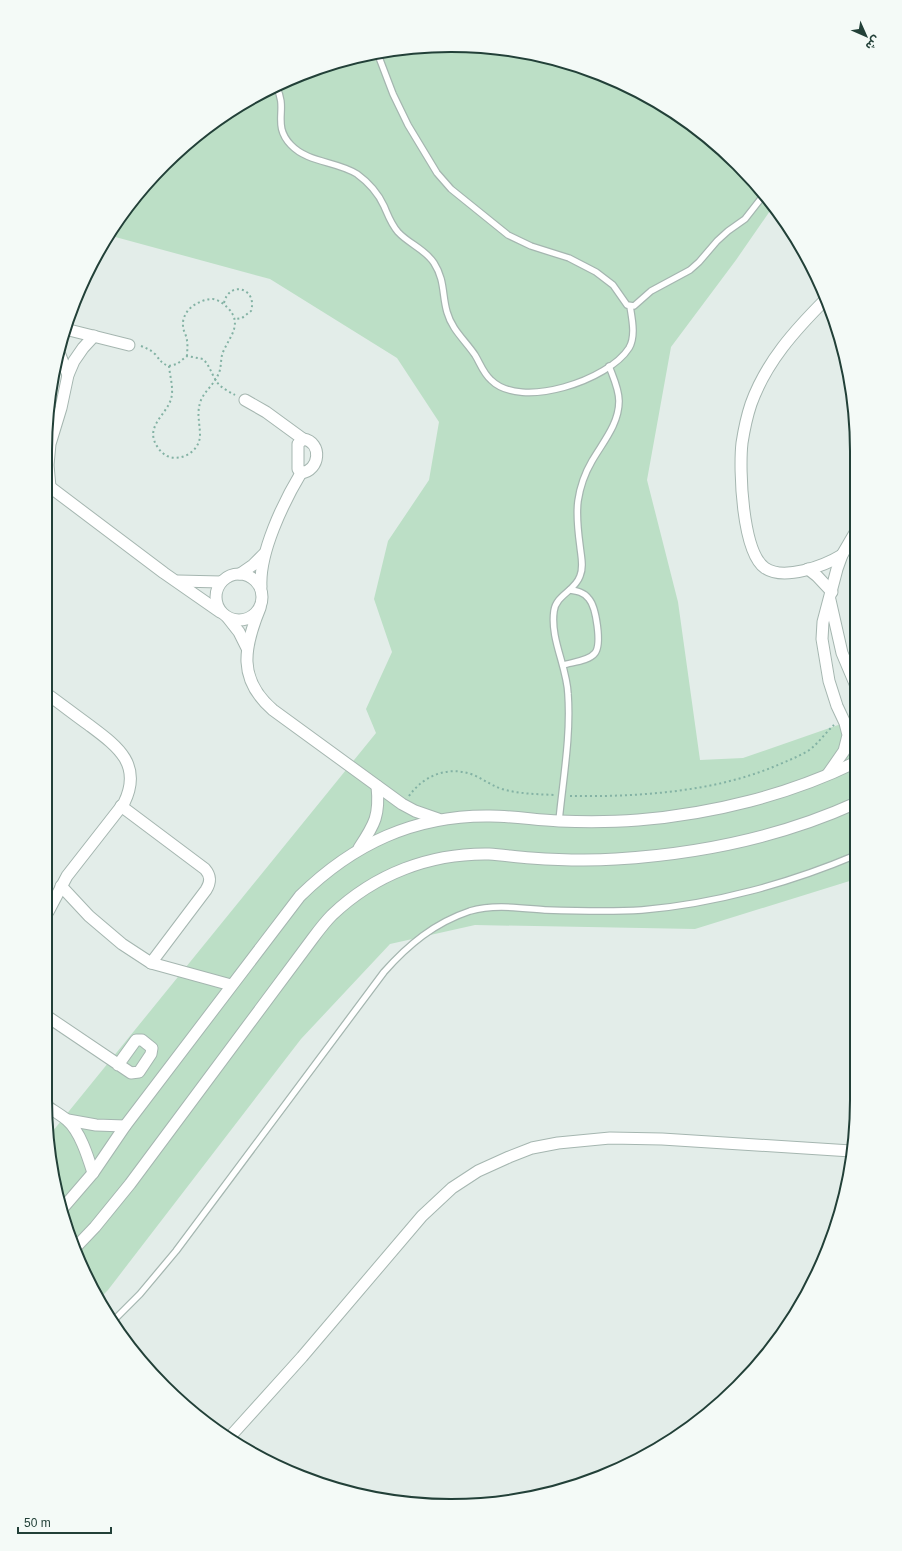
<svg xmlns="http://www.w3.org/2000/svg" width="902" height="1551" font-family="Helvetica,'Noto Sans Arabic',sans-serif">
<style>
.green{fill:#bcdfc6}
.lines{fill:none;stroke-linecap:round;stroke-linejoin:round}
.lane-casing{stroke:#a5b6b0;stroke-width:8}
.street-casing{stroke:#a5b6b0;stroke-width:13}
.path{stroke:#83b2a4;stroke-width:2;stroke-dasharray:2 3;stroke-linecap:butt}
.lane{stroke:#fff;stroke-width:5.5}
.street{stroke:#fff;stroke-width:11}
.rim{fill:none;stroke:#224038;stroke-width:2}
</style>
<rect width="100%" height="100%" fill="#e3ede9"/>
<path class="green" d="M451 45 530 53 606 76 676 113 738 164 772 208 736 260 671 347 647 480 678 602 700 760 743 758 841 724 856 717V879L695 929 475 925 390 944 301 1039 108 1290 99 1299 87 1280 66 1230 49 1153 48 1137 376 733 366 709 392 652 374 599 388 541 429 480 439 422 397 358 270 279 108 235 113 226 164 164 225 114 295 76 372 53Z"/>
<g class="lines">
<defs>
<g id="lane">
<path d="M377 52 393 94 408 125 437 173 451 189 508 235 531 246 569 258 596 272 613 285 627 305 634 306 651 291 690 270 699 262 717 241 728 231 745 219 763 196"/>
<path d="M276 87C289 109 271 124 291 145 308 163 337 161 357 174 368 182 378 193 384 206 388 215 391 224 398 232 409 244 425 249 434 263 445 280 442 295 447 312 452 330 465 340 475 355 480 363 483 373 491 380 521 410 609 380 629 348 636 336 632 319 630 306"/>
<path d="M563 665C573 662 589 661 595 653 602 644 596 607 589 599 584 592 577 591 570 590"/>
<path d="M559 821C563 779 571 736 568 694 567 667 550 639 554 611 556 595 575 591 580 576 584 567 581 556 580 546 578 531 576 516 578 501 580 487 585 473 592 461 603 442 619 424 619 401 619 389 613 377 609 366"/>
<path d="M113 1321 140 1294 176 1251 384 972C408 945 434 923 470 911 494 904 520 908 545 910 578 911 610 912 642 910 714 904 790 883 856 855"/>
</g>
<g id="street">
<path d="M826 299C795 330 766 362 751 404 747 416 744 430 742 443 739 469 742 552 765 568 784 581 824 566 842 555"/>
<path d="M65 329 129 345"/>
<path d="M60 355 68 375"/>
<path d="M245 400 266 412 303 439"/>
<path d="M303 439C323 442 320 471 301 473L298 469V444Z"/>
<path d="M46 484 164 573 220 612"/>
<path d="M50 487 48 465 50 444 61 408 68 375 74 361 83 348 94 336"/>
<path d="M808 569 817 576 832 592"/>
<circle cx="239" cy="597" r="23"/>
<path d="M240 574 253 565 264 554"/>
<path d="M178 581 221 582"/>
<path d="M261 587C259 553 283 503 301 473"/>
<path d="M830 600 842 653 856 686"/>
<path d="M260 608C244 647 237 679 273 710L402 804 415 811 438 819"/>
<path d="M228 618 239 632 247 648"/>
<path d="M47 694C61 704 75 715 89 725 117 746 143 764 124 803L67 876 48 912"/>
<path d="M828 774 844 751 848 735 845 723 837 706 829 681 822 639 823 622 837 569 842 555 856 531"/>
<path d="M359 848C375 824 380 815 377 786"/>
<path d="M61 886 89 916 122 944 151 963 206 890C211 882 211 876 205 869L121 806"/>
<path d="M151 963 231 985"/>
<path d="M48 1017 131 1073 139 1072 151 1054 152 1048 142 1040H136L118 1065"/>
<path d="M48 1107C54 1111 61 1115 67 1120 80 1131 88 1157 93 1173"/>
<path d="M68 1120 96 1125 125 1126"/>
<path d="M62 1209 93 1173 125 1126 300 896C353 844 414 815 490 816 513 816 536 820 559 821 585 822 612 822 638 820 712 814 789 795 856 762"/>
<path d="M74 1249 95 1227 130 1184 313 938C319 930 325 922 332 915 375 874 430 853 489 854 503 855 517 857 531 858 559 860 588 861 616 859 698 854 781 837 856 803"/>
<path d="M228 1439 302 1357 422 1216 452 1188 478 1171 509 1157 532 1148 558 1143 610 1138 662 1139 851 1151"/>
</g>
</defs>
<use href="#lane" class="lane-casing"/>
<use href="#street" class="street-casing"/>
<g class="path">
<path d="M224 303C229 280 258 288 251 311L242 318 235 319"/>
<path d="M141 346C146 348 151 350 155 354 160 360 162 364 169 366L177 364 187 356 203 359C209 365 211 372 215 379 219 387 228 391 235 395"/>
<path d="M169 366C170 377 174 389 171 399 167 413 149 424 154 440 156 446 161 453 167 456 181 462 199 452 200 436 200 422 196 413 201 400 205 391 214 384 218 375 222 368 220 359 223 352 230 336 243 324 228 308 224 304 219 300 213 299 207 299 201 301 196 304 188 308 182 317 183 326 183 331 187 336 187 341 188 346 187 351 187 356"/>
<path d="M409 796C423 776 447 766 471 774 482 778 490 785 502 789 519 794 536 794 554 795"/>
<path d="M570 796C639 797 717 792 780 764 790 760 799 756 808 751 818 744 825 733 834 725"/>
</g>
<use href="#lane" class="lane"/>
<use href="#street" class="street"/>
</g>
<path d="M0 0H902V1551H0ZM451 52H451A399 399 0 0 1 850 451V1100A399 399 0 0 1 451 1499H451A399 399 0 0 1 52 1100V451A399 399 0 0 1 451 52Z" fill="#f4faf7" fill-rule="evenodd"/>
<path class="rim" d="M451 52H451A399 399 0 0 1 850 451V1100A399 399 0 0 1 451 1499H451A399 399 0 0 1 52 1100V451A399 399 0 0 1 451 52Z"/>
<g transform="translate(866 36) rotate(135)" stroke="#f4faf7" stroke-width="3" paint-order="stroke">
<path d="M0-3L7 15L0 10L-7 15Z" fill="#224038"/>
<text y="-6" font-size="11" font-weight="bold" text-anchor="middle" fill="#224038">ش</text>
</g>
<path d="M18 1527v6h93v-6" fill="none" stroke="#224038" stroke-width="2"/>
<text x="24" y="1527" font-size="12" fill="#224038" stroke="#f4faf7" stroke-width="3" paint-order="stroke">50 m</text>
</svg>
